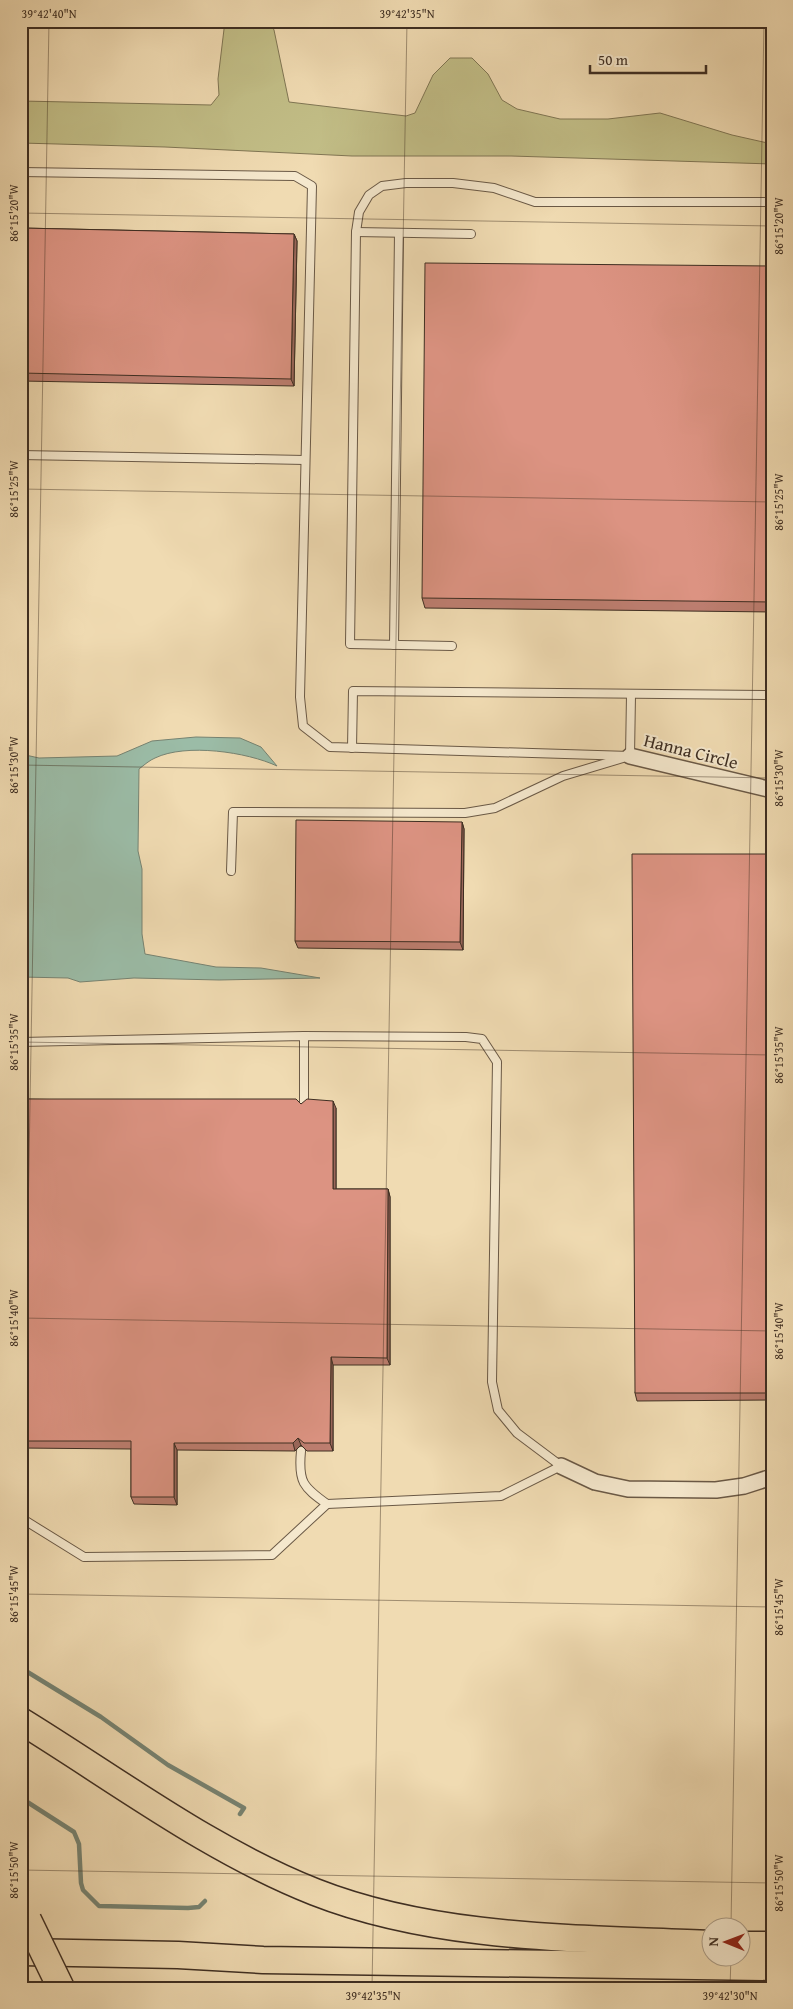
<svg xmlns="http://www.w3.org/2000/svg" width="793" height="2009" font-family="'Gentium Book Plus',serif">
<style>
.green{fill:#c2be87;stroke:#807654}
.water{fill:#9bbca7;stroke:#768372}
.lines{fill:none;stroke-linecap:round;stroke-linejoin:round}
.stream{stroke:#768372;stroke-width:4.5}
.lane-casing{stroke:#6a5946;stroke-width:10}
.street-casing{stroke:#6a5946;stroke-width:18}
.highway-casing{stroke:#3e2e22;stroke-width:29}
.lane{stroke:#f5e8cd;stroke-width:8}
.street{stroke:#f5e8cd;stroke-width:15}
.highway{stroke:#f0dbb2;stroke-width:26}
.highway-bridge-casing{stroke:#3e2e22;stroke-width:29;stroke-linecap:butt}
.highway-bridge{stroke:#f0dbb2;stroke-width:26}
.wall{fill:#bd7e70;stroke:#3e2e22}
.shaded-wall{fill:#9a675b;stroke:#3e2e22}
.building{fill:#dc9382;stroke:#3e2e22}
.ticks{fill:none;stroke:#3e2e22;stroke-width:1;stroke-opacity:0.45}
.labels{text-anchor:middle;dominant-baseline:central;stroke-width:4;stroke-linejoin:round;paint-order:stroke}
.street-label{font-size:18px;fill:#3e2e22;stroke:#f5e8cd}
.neatline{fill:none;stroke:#3e2e22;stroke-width:2}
.ticks-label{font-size:12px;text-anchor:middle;fill:#3e2e22}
</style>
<rect width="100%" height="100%" fill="#f0dbb2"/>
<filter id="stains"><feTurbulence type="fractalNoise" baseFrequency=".004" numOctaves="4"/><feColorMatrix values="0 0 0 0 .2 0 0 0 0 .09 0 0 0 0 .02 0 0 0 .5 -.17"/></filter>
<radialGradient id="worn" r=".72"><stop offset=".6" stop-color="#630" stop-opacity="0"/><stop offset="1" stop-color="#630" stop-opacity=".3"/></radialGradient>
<path class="green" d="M225 21H269L274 30 289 102 406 116 415 113 433 75 450 58H472L488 74 502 100 517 109 560 119H608L660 113 732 135 772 144V164L511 156H352L165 147 21 143V101L211 105 219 95 218 79Z"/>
<path class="water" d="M196 737 240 738 261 747 277 766C247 752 186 743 155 758 150 760 144 765 139 769L138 851 142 869V934L145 954 216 967 261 968 320 978 219 980 134 978 80 982 68 978 21 977V754L39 758 117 756 152 741Z"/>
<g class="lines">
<g class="stream">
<path d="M21 1668 101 1717 168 1765 244 1808 240 1814"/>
<path d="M21 1798 74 1832 79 1844 81 1883 83 1890 99 1906 188 1908 199 1907 205 1901"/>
</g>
<defs>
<g id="lane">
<path d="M21 172 295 176 312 186 300 697 303 726 330 747 630 756"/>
<path d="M356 232 471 234"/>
<path d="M21 455 305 460"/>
<path d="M394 645 399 233"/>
<path d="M452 646 350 644 356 232 359 212 369 195 382 186 406 183H453L494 188 535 202H772"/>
<path d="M352 748 353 691 772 695"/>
<path d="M630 756 631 695"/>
<path d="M231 871 233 812 465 813 495 808 563 776 623 758"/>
<path d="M304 1036V1106"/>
<path d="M21 1042 304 1036 466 1037 482 1039 497 1062 492 1382 498 1410 517 1433 561 1466 501 1496 327 1504C303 1487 298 1482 301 1451"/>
<path d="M21 1518 84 1557 272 1555 327 1504"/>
</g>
<g id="street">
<path d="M630 756 772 790"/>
<path d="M561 1466 595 1482 628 1489 716 1490 744 1486 772 1477"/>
</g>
<g id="highway">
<path d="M21 1721C117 1780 209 1850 315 1892 437 1940 581 1938 710 1944"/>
<path d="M740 1945H772"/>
<path d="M21 1952 178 1955 263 1960 772 1967"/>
</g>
</defs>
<use href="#lane" class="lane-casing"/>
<use href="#street" class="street-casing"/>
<use href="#highway" class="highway-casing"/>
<use href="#lane" class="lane"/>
<use href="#street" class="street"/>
<use href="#highway" class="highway"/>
<defs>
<path id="highway-bridge" d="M28 1920 61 1988"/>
</defs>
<use href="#highway-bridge" class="highway-bridge-casing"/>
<use href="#highway-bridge" class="highway-bridge"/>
</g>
<g class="wall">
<path d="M21 228 294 234 297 241 294 386 21 381Z"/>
<path d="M772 266V612L425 608 422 598Z"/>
<path d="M462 822 464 829 463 950 298 948 295 941Z"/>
<path d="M772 854V1400L637 1401 635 1393Z"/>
<path d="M21 1099 301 1104 336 1108V1189H388L390 1197V1365H333V1451H307L301 1445 295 1451 177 1450V1505L134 1504 131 1497V1449L21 1448Z"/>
</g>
<g class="shaded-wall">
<path d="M294 234 297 241 294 386 291 379Z"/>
<path d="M462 822 464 829 463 950 460 942Z"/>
<path d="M333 1101 336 1108V1197L333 1189Z"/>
<path d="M388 1189 390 1197V1365L387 1358Z"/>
<path d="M331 1357 333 1365V1451L330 1443Z"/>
<path d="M298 1438 301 1445 295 1451 293 1443Z"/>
<path d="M174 1443 177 1450V1505L174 1497Z"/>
</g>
<g class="building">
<path d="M21 228 294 234 291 379 21 373Z"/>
<path d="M425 263 772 266V602L422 598Z"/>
<path d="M296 820 462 822 460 942 295 941Z"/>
<path d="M632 854H772V1393H635Z"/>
<path d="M21 1099H296L301 1104 307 1099 333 1101V1189H388L387 1358 331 1357 330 1443H304L298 1438 293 1443H174V1497H131V1441H21Z"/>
</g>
<path class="ticks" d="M21 213 772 226M21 489 772 502M21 765 772 778M21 1042 772 1055M21 1318 772 1331M21 1594 772 1607M21 1618 49 21M21 1870 772 1883M731 1926 764 21M372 1988 407 21M730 1988 731 1956"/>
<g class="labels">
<g class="street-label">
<text transform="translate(691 751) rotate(14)">Hanna Circle</text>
</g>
</g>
<rect width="793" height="2009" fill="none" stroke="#f0dbb2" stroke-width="55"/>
<g transform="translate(726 1942) rotate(271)"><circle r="24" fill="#f5e8cd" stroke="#ac9e89"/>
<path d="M0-4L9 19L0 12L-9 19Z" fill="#8f2418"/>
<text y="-8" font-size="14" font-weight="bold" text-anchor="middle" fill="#3e2e22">N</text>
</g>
<path d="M590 65v8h116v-8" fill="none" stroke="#3e2e22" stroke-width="2.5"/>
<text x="598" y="65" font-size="15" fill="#3e2e22" stroke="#f5e8cd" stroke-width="4" paint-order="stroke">50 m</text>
<rect x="28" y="28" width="738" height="1954" class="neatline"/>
<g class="ticks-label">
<text x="49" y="18">39°42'40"N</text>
<text x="407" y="18">39°42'35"N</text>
<text transform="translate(14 213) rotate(-90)" y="4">86°15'20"W</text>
<text transform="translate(779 226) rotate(-90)" y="4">86°15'20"W</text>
<text transform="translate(14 489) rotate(-90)" y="4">86°15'25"W</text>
<text transform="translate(779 502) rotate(-90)" y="4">86°15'25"W</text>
<text transform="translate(14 765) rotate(-90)" y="4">86°15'30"W</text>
<text transform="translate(779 778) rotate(-90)" y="4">86°15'30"W</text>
<text transform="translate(14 1042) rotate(-90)" y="4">86°15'35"W</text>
<text transform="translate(779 1055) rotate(-90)" y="4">86°15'35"W</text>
<text transform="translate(14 1318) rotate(-90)" y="4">86°15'40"W</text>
<text transform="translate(779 1331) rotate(-90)" y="4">86°15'40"W</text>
<text transform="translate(14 1594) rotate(-90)" y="4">86°15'45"W</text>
<text transform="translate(779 1607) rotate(-90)" y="4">86°15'45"W</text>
<text transform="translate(14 1870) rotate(-90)" y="4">86°15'50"W</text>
<text transform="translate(779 1883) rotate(-90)" y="4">86°15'50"W</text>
<text x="373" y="2000">39°42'35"N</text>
<text x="730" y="2000">39°42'30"N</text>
</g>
<rect width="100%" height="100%" filter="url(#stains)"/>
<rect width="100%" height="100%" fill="url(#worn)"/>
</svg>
